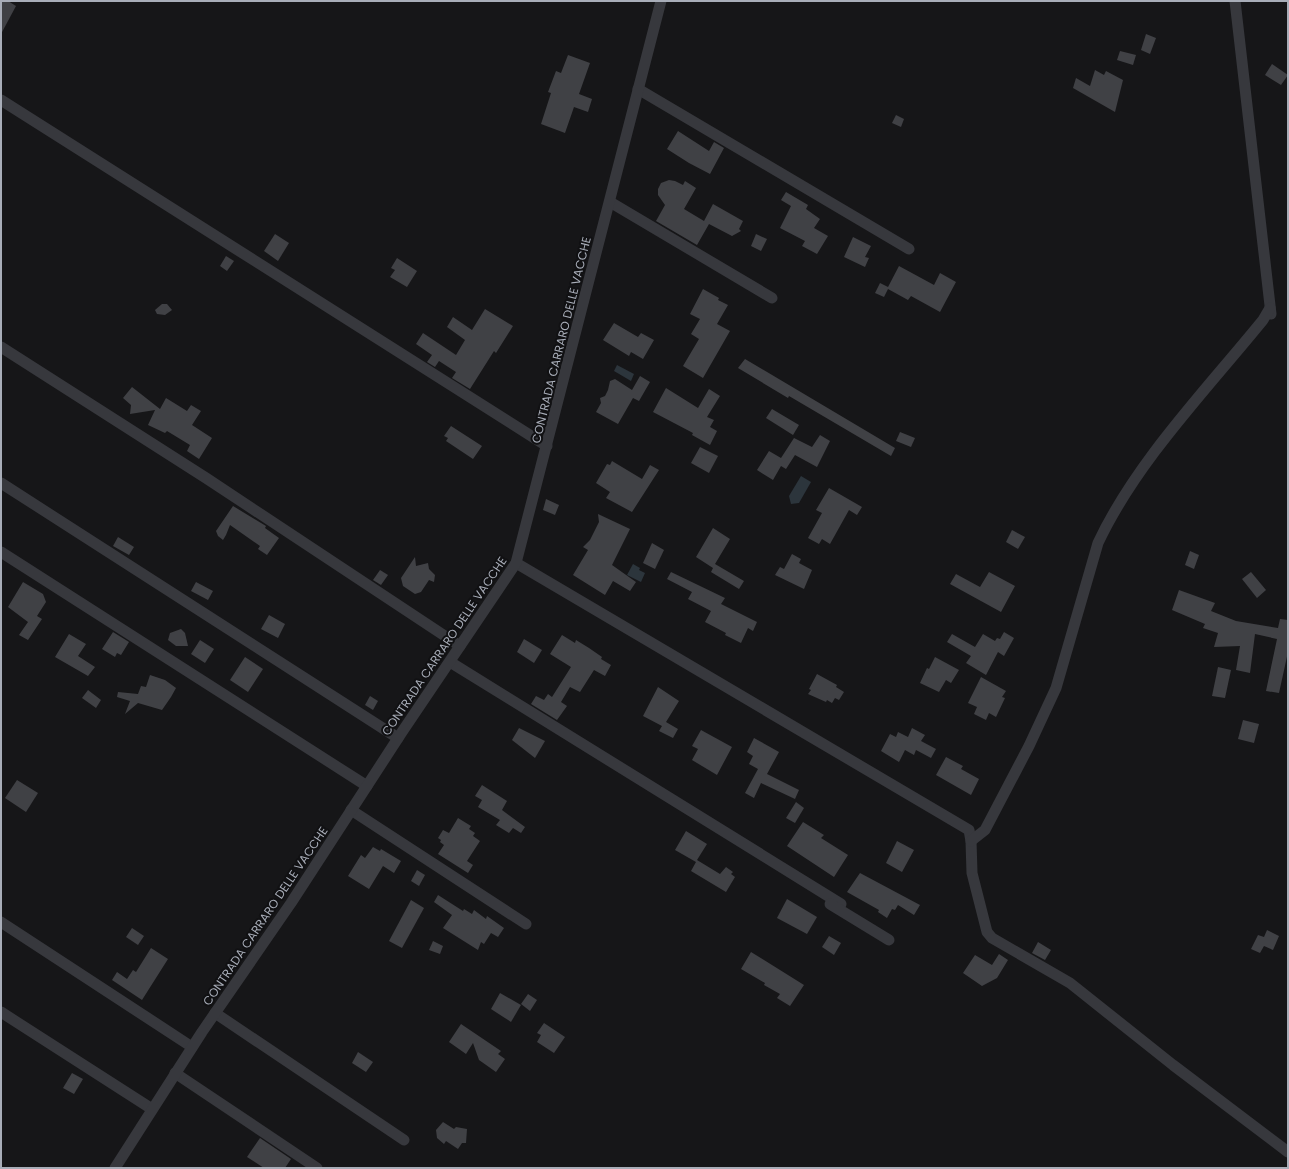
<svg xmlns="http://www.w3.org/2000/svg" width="1289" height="1169" font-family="Poppins,sans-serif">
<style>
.water{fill:#2c353c}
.building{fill:#404145}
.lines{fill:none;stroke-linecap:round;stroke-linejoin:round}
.minor{stroke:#37383d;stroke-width:11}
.labels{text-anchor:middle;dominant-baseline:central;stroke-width:4;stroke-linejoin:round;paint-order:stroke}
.street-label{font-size:12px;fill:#a8adb8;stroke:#111113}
</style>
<rect width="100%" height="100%" fill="#161618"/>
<g class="water">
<path d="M617 365 634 374 631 381 614 371Z"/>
<path d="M801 476 811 482 799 503 791 504 789 496Z"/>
<path d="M633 564 640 568 639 570 645 573 641 582 627 575Z"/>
</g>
<g class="building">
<path d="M1 1H8L16 6 1 34Z"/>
<path d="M1146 34 1156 38 1150 54 1141 50Z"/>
<path d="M1120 51 1136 55 1133 65 1117 60Z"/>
<path d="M568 55 590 63 579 94 592 99 588 112 574 107 565 133 541 124 551 93 548 92 556 71 561 73Z"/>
<path d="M1272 64 1288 75 1281 85 1265 75Z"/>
<path d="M1095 70 1104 75 1106 71 1123 80 1115 112 1073 88 1076 78 1090 86Z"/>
<path d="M896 115 904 119 901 127 892 123Z"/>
<path d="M678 131 709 151 714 142 724 148 710 174 689 163 667 149Z"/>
<path d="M669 180 675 181 683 185 685 181 696 188 684 209 704 221 713 204 743 221 739 229 741 231 732 236 709 224 697 245 656 221 665 205 658 195V189L661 183Z"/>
<path d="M786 192 808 205 806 209 820 219 814 228 828 236 817 254 802 246 805 241 780 228 791 206 781 200Z"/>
<path d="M275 234 289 243 278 261 264 251Z"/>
<path d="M756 234 767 239 761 251 751 246Z"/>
<path d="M853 237 871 246 865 257 869 258 865 267 844 257Z"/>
<path d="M226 256 234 261 227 271 220 266Z"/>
<path d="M397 258 417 271 407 287 390 277 395 270 391 268Z"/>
<path d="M899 266 934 285 940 273 956 282 940 312 911 296 908 300 888 289 884 297 875 293 880 283 888 287Z"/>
<path d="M703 289 719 298 718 300 728 305 717 324 730 331 703 378 683 366 699 339 691 334 700 319 690 314Z"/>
<path d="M162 304H167L172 310 165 315 157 314 155 310Z"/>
<path d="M485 309 513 326 496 353 494 351 470 389 452 378 456 372 439 361 435 367 427 362 432 355 416 344 423 333 456 355 465 340 447 327 453 317 472 330Z"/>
<path d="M614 323 638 337 641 333 654 340 643 359 631 352 629 356 603 340Z"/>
<path d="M745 359 895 448 891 456 789 396 788 398 738 368Z"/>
<path d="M640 376 650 382 639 401 633 398 618 424 596 412 601 403 600 398 605 396 608 390 610 381 615 379 632 390Z"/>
<path d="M132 387 160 409 166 398 187 411 191 405 201 411 192 425 212 438 199 459 187 451 190 445 167 431 165 433 148 425 155 410 130 414 131 405 123 398Z"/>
<path d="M666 388 698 408 709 389 720 396 707 417 714 420 710 427 717 431 710 445 692 435 693 433 653 412Z"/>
<path d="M772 409 799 425 793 435 766 418Z"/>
<path d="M451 426 482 446 473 459 446 441 448 438 444 436Z"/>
<path d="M900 432 915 438 911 447 896 441Z"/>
<path d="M820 435 830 441 817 467 795 455 786 469 781 466 773 480 757 470 769 451 781 458 794 438 812 447Z"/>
<path d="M700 447 718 456 709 473 691 463Z"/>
<path d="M612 461 642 479 650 465 659 470 632 512 606 498 610 492 596 483 607 464 610 465Z"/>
<path d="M829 488 862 507 857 515 849 510 830 544 822 539 819 544 808 538 822 513 816 510Z"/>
<path d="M546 499 559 505 555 515 543 510Z"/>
<path d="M233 506 266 526 265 528 279 538 267 555 258 549 260 546 230 525 226 535 223 540 218 536 216 531Z"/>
<path d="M598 514 630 529 612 565 636 582 630 591 613 581 605 595 573 575 588 550 583 547 590 540 599 522Z"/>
<path d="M713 528 730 539 715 564 744 581 739 589 711 572 714 566 713 568 696 557Z"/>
<path d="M1012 530 1025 537 1018 549 1006 542Z"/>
<path d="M118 537 134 547 129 555 113 546Z"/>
<path d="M652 543 664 550 655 569 643 563Z"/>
<path d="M1190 551 1199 555 1194 569 1185 565Z"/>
<path d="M792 554 801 559 799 563 812 570 804 589 775 575 780 567 784 569Z"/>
<path d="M415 557 416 566 428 563 429 569 435 575 434 582 429 580 421 592 415 594 403 586 401 578Z"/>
<path d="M380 570 388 575 381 585 373 580Z"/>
<path d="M671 572 725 598 721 604 757 622 753 631 748 628 741 643 725 635 726 633 705 622 711 611 688 599 692 592 667 579Z"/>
<path d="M989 572 1015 586 1001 612 950 584 956 574 980 587Z"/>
<path d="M1251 572 1266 590 1257 598 1242 579Z"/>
<path d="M23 582 43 594 46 602 37 616 42 619 28 640 19 635 28 622 8 607Z"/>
<path d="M196 582 213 591 208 600 191 591Z"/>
<path d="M1179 590 1215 603 1211 611 1236 621 1278 628 1280 619 1288 620V652L1279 693 1266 691 1277 639 1255 634 1250 673 1236 670 1240 646 1214 647 1218 633 1203 628 1205 624 1172 610Z"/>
<path d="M269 615 285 624 278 638 261 629Z"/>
<path d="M181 629 185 633 188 646H176L168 640 170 633Z"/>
<path d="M113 632 129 642 121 655 117 653 115 657 102 649Z"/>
<path d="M1004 632 1014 638 1004 656 998 652 986 675 966 663 971 656 947 642 952 634 975 647 983 634 995 641 997 638 1000 639Z"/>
<path d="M69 634 86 644 78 656 95 667 88 676 55 657Z"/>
<path d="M562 635 575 643 576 640 589 648 602 657 601 659 611 665 605 676 594 670 580 692 570 687 561 702 567 706 557 720 531 704 536 696 544 700 548 694 552 697 571 667 550 654Z"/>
<path d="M524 639 542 650 534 663 517 652Z"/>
<path d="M200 640 214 649 205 663 191 654Z"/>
<path d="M245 657 263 669 248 692 230 680Z"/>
<path d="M935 657 959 670 951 683 946 680 939 692 920 683 927 668 929 669Z"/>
<path d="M1218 667 1231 670 1225 698 1212 696Z"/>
<path d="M817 674 837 685 836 687 844 692 839 700 835 698 832 703 827 700 826 702 808 694 811 690 809 689Z"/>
<path d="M150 675 165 680 176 688 171 697 162 710 138 703 125 714 130 701 117 697 118 692 138 694 141 686 146 687Z"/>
<path d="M981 677 1006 691 1002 697 1005 698 996 717 989 713 986 720 974 714 977 707 968 703Z"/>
<path d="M658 687 679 701 666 722 678 729 673 738 659 731 662 726 643 716Z"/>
<path d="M88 690 101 700 96 708 82 698Z"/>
<path d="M370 696 378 701 373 710 365 705Z"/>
<path d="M1243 720 1259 724 1254 743 1238 739Z"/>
<path d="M519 728 545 741 535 758 512 740Z"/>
<path d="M912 728 925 735 921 741 936 749 931 758 916 750 914 755 905 750 899 762 881 751 890 734 896 737 898 732 908 737Z"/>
<path d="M701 730 732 747 717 775 692 760 698 749 692 746Z"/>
<path d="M754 738 779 752 767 774 799 790 795 799 761 783 754 798 745 793 758 769 749 764 753 756 747 752Z"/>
<path d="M946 757 963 766 961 769 979 779 971 795 936 775Z"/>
<path d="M17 780 38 793 26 812 5 798Z"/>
<path d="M482 785 507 801 502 810 525 827 521 833 513 828 509 833 496 825 500 820 478 807 482 800 475 796Z"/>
<path d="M796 802 804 808 795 823 786 818Z"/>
<path d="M458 818 471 826 469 829 475 833 473 836 480 841 467 861 473 865 468 873 438 854 444 845 440 842 441 840 438 838 443 830 449 833Z"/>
<path d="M803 822 824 835 821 838 848 855 834 877 787 846Z"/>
<path d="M686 831 707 844 697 860 720 874 726 867 733 872 731 874 735 877 726 892 691 871 696 862 675 850Z"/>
<path d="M897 841 914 850 902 872 886 863Z"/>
<path d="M373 847 380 851 381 849 401 861 394 873 383 866 369 889 348 876 361 855 365 858Z"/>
<path d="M417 870 425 875 419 886 411 881Z"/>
<path d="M860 873 920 905 914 915 898 905 895 910 892 909 887 918 878 912 879 910 847 892Z"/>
<path d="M438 895 463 911 464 909 472 914 474 910 486 919 487 916 504 928 498 937 491 933 484 944 481 942 478 950 443 928 452 915 434 902Z"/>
<path d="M787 899 817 917 807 934 777 918Z"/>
<path d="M411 900 424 908 402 948 389 941Z"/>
<path d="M132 928 144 936 138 945 126 937Z"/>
<path d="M1267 930 1279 936 1273 950 1264 946 1260 953 1251 949 1258 935 1264 937Z"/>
<path d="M829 936 841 943 834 955 822 947Z"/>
<path d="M433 941 443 946 440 954 429 950Z"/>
<path d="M1038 942 1051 950 1045 960 1032 953Z"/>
<path d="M151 948 168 959 142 1000 112 980 117 972 127 979 133 970 136 972Z"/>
<path d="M751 952 804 985 790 1006 777 998 780 994 764 985 765 983 741 969Z"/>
<path d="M999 954 1008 960 997 978 982 986 963 973 975 955 992 965Z"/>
<path d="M500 993 521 1005 511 1022 491 1009Z"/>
<path d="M528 994 537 1000 530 1011 521 1004Z"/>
<path d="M544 1023 565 1037 554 1053 537 1042 541 1035 537 1033Z"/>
<path d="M461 1024 501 1051 498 1054 505 1059 496 1072 479 1060 473 1043 466 1054 449 1042Z"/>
<path d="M358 1052 373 1062 366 1072 352 1063Z"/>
<path d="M72 1073 83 1079 74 1094 63 1088Z"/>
<path d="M443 1122 454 1129 456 1127 467 1129 466 1143H462L458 1149 446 1141 444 1144 437 1138 436 1130Z"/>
<path d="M260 1138 291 1159 285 1168H264L247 1157Z"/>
</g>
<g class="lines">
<g class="minor">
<path d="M1235 1 1271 314"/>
<path d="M638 89 909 249"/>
<path d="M1 100 547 446"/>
<path d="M610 202 772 298"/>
<path d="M1 347 206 478 460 646"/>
<path d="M1 483 398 738"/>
<path d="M1 552 367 786"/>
<path d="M516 563 969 830 971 841 972 873 987 932 992 938 1070 983 1173 1065 1288 1152"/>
<path d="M450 662 841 904"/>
<path d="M351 810 526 924"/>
<path d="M971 841 985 830 1029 746 1056 688 1098 543C1136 462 1207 389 1263 320L1270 308"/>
<path d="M830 904 889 940"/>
<path d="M1 922 192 1047"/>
<path d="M1 1012 152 1109"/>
<path d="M215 1013 404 1140"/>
<path d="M175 1073 317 1168"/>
<path d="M115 1168 202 1032 291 903 402 732 516 563 661 1"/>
</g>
</g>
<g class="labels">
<g class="street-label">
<text transform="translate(561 340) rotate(-76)">CONTRADA CARRARO DELLE VACCHE</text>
<text transform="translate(444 646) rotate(-56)">CONTRADA CARRARO DELLE VACCHE</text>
<text transform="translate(265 916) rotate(-56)">CONTRADA CARRARO DELLE VACCHE</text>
</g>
</g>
<rect width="1289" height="1169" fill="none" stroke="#a8adb8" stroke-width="4"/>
</svg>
